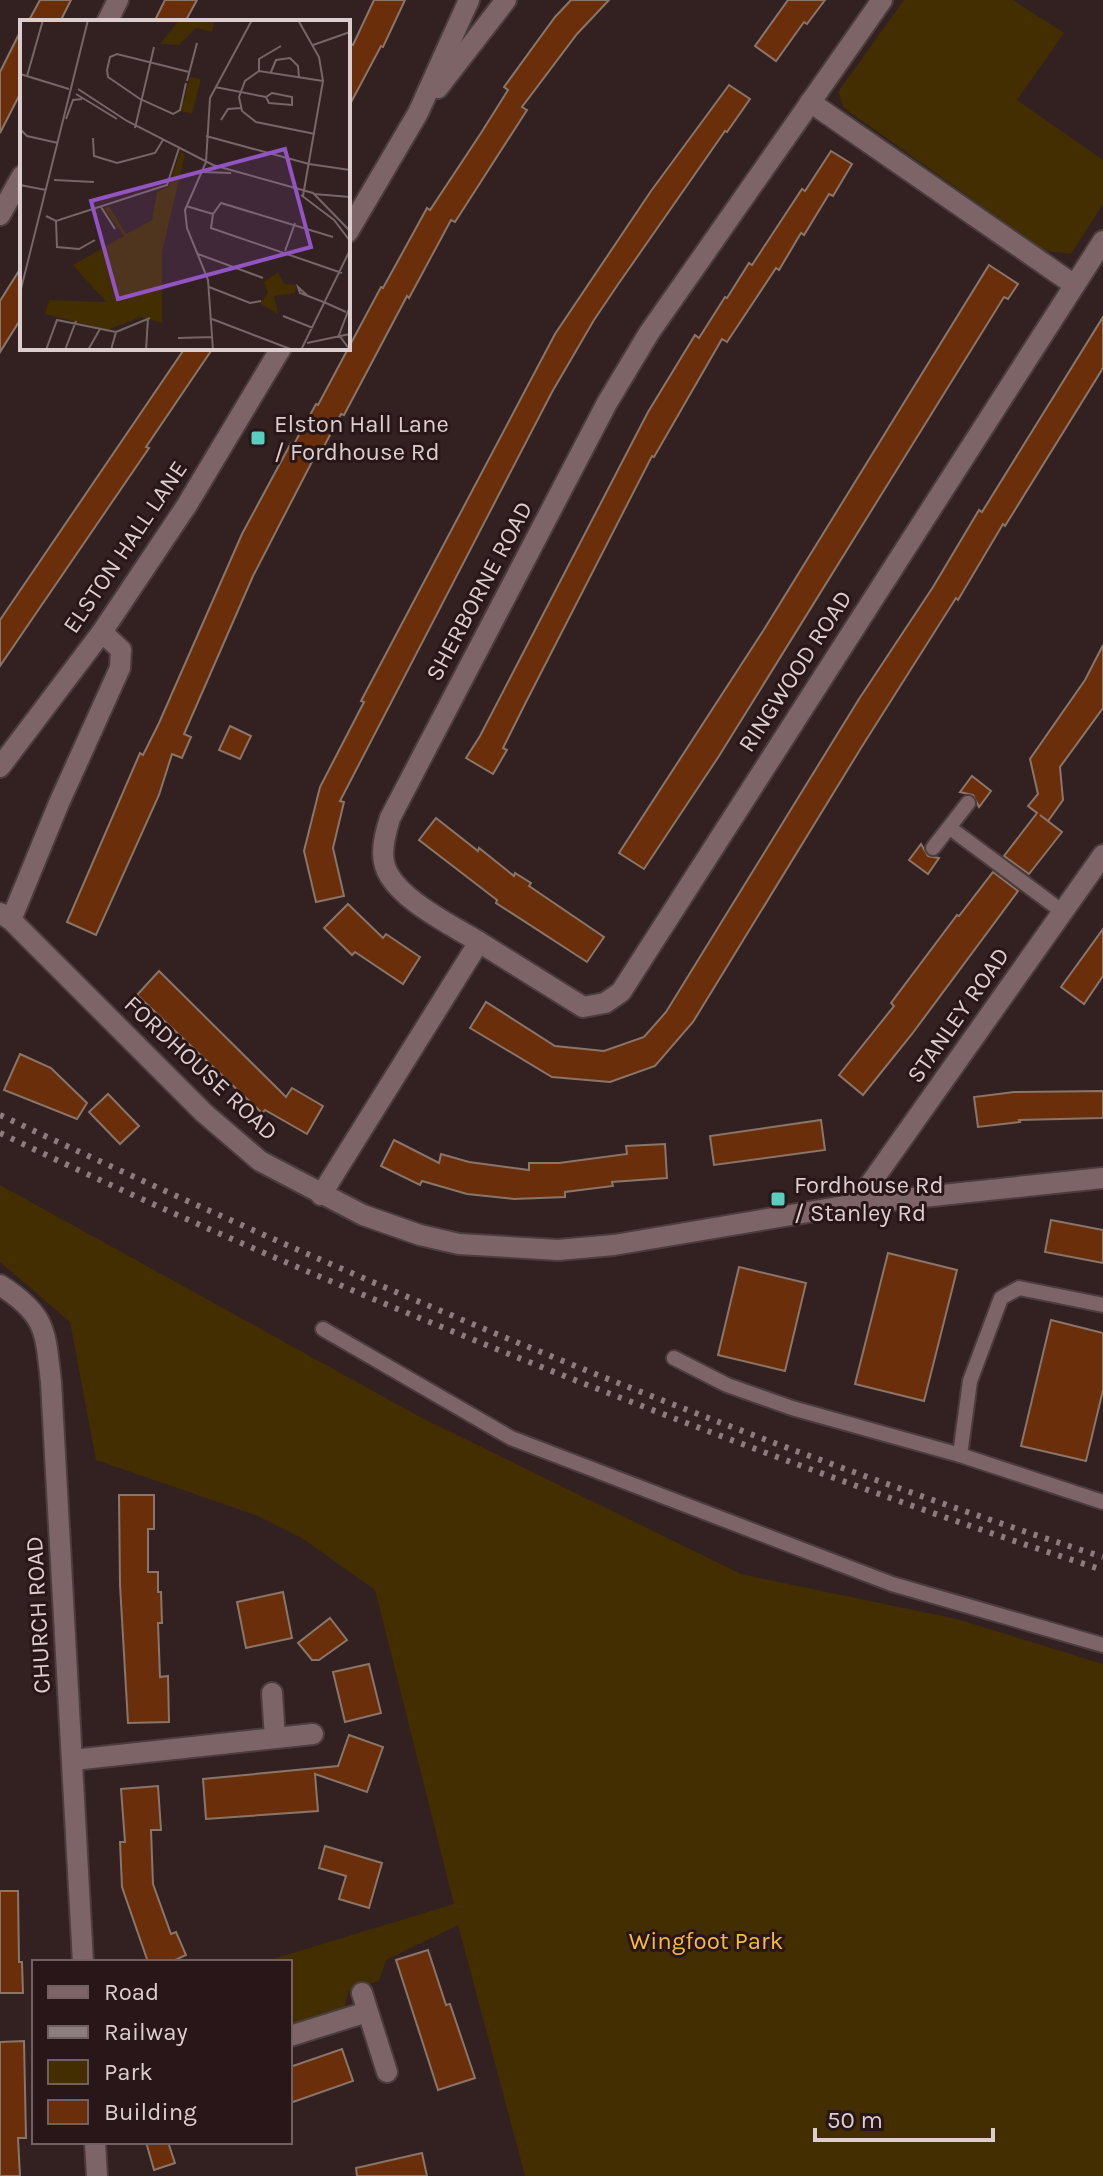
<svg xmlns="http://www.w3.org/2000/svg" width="1103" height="2176" font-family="Karla,sans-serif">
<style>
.green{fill:#432e02}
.building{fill:#6a2f0a;stroke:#8a756a;stroke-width:2}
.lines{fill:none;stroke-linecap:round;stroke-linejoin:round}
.service-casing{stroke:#4c3c3e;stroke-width:18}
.minor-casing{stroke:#4c3c3e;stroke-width:24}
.tertiary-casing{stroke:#4c3c3e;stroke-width:24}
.service{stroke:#7d6567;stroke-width:14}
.minor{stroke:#7d6567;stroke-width:20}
.tertiary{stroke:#7d6567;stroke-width:20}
.rail{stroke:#8c7c7d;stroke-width:6;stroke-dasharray:4 8;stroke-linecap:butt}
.poi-dot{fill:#59cebf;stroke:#291618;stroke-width:3}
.labels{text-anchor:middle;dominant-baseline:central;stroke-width:6;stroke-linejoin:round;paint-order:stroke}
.poi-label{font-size:24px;fill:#dccecf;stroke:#291618;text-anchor:start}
.street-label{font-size:24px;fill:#dccecf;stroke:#291618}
.park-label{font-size:24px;fill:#f7ba3d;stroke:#291618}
.inset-road{fill:none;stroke:#776667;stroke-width:2}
.view{fill:#9354c3;fill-opacity:0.15;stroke:#9354c3;stroke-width:4}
.inset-edge{fill:none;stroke:#dccecf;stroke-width:4}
</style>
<rect width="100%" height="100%" fill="#332021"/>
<g class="green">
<path d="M904 0H1013L1064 33 1017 100 1103 160V204L1071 254 1045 251 844 108 838 92Z"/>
<path d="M0 1185 422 1418 741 1574 957 1619 1103 1664V2176H525L458 1925 386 1960 379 1981 349 1990 344 2009 290 2026V1962H263L454 1904 375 1590 302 1538 258 1516 96 1460 70 1322 0 1262Z"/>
</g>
<g class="building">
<path d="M40 0H71L60 22H28Z"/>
<path d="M165 0H197L185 22H154Z"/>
<path d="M374 0H405L383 47 381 46 348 108V43L353 45Z"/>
<path d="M571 0H609L577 34 522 107 527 110 455 222 451 220 409 298 407 296 344 415 341 414 320 454 317 452 253 576 184 734 191 737 182 758 172 754 159 795 96 935 67 922 140 753 143 755 159 723 242 534 291 443 294 444 316 404 318 405 381 287 383 288 427 208 430 210 481 133 508 90 504 87 555 17Z"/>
<path d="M788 0H825L807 24 804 22 776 61 755 46Z"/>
<path d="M22 28V90L0 133V72Z"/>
<path d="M729 85 750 99 727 132 725 131 619 283 594 320 552 392 340 801 344 802 333 848 344 896 316 902 304 851 320 787 364 702 361 701 555 334 651 191Z"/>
<path d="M831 151 852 164 833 196 829 194 804 235 801 233 779 270 776 268 727 342 722 339 654 457 652 456 526 702 503 748 507 750 493 774 466 758 480 736 648 412 695 335 699 338 725 297 727 298 749 263 752 265 802 189 805 191Z"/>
<path d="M989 265 1018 284 1008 299 1004 297 719 756 644 869 619 853 763 631Z"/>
<path d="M22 266V317L0 352V301Z"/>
<path d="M1103 317V368L1005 526 1003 524 958 600 956 598 861 748 693 1022 655 1066 610 1082 552 1077 470 1028 486 1002 555 1046 604 1051 644 1037 666 1012 859 699 933 587 979 510 982 512Z"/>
<path d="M185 348H213L146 447 149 448 0 666V620Z"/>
<path d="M1103 645V708L1060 767 1063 800 1048 821 1040 815 1062 832 1029 874 1004 856 1037 813 1028 806 1038 794 1030 759 1085 680Z"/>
<path d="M230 726 251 736 240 759 219 750Z"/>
<path d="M972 776 991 791 979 807 973 795 960 792Z"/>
<path d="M436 818 478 851 479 848 514 876 515 873 531 883 529 886 604 937 587 962 496 903 497 900 419 840Z"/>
<path d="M921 844 928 856 939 858 928 874 909 860Z"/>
<path d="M993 872 1018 891 912 1034 863 1095 839 1075 894 1006 891 1003 957 915 959 916Z"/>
<path d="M348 904 383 938 386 934 420 957 403 984 355 952 352 955 324 928Z"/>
<path d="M1103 929V976L1084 1004 1061 987Z"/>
<path d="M159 971 286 1097 292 1088 323 1106 307 1134 265 1110 262 1113 137 995Z"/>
<path d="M20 1054 51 1068 87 1103 77 1119 4 1090Z"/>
<path d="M1103 1091V1118L1019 1120 1020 1122 978 1127 974 1097 1014 1092Z"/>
<path d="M108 1094 139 1126 120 1144 89 1112Z"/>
<path d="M821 1120 825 1150 714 1165 710 1136Z"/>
<path d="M394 1140 439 1163 441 1154 469 1162 529 1170V1163H559L627 1154 626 1146 665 1144 667 1178 612 1182 613 1186 565 1192V1197L514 1199 467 1194 422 1181 420 1185 381 1166Z"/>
<path d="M1051 1220 1103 1230V1263L1045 1252Z"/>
<path d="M888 1253 957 1270 924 1401 855 1384Z"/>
<path d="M739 1267 806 1283 785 1371 718 1355Z"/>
<path d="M1051 1320 1103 1333V1390L1086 1461 1021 1446Z"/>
<path d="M119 1495H154V1529H148V1572H158V1592H161L162 1623H158L160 1677 168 1676 169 1722 128 1723 120 1585Z"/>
<path d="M283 1592 292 1638 246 1648 237 1602Z"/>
<path d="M330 1618 347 1640 319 1660H312L298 1643Z"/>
<path d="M369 1664 381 1713 345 1722 333 1672Z"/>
<path d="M349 1735 383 1747 367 1792 315 1774 318 1811 206 1819 203 1779 338 1766Z"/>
<path d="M158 1786 161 1830H151L153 1884 171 1934 176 1932 186 1955 171 1962H148L122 1887 120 1842H125L121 1789Z"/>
<path d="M325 1846 382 1863 369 1908 339 1899 346 1876 319 1868Z"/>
<path d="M0 1891H18L19 1962H22L23 1993H0Z"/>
<path d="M428 1950 446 2005 450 2004 475 2078 438 2090 396 1960Z"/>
<path d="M24 2041 26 2138H18L20 2176H0V2042Z"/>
<path d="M342 2049 353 2081 290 2103V2067Z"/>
<path d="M146 2142H168L175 2163 154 2170Z"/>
<path d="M422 2153 427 2176H357L356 2168Z"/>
</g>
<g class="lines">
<defs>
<g id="service">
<path d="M950 828 1063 912"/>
<path d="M933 848 968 803"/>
<path d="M1103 1305 1019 1288 1001 1298 970 1381 960 1455 1103 1502"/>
<path d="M323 1329 511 1438 892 1584 1103 1645"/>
<path d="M674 1358 727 1385 792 1408 960 1455"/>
</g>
<g id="minor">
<path d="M107 22 118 0"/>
<path d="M810 102 1073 284"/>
<path d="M0 215 22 176"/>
<path d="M0 913 11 920 204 1113 260 1161 363 1215 420 1235 459 1244 558 1250 614 1245 856 1204 1103 1178"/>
<path d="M11 920 59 803 120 668 121 650 102 632"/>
<path d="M479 942 583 1007 605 1003 621 992 1103 241"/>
<path d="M321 1195 479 942C452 925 390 896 384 862 381 848 386 831 390 818L607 403 649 333 882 0"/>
<path d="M856 1204 1103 855"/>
<path d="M0 1285C47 1315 45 1331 51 1382L83 1962"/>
<path d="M272 1693 275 1738"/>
<path d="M73 1760 313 1734"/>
<path d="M362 1993 387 2072"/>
<path d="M290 2036 367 2012"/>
<path d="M95 2142 97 2176"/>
</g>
<g id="tertiary">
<path d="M438 88 506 0"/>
<path d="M348 232 418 113 469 0"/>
<path d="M0 767 102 632 187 505 281 348"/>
</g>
</defs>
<use href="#service" class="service-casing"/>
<use href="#minor" class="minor-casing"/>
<use href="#tertiary" class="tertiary-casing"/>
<use href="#service" class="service"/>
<use href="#minor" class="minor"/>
<use href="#tertiary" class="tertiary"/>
<g class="rail">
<path d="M0 1115C359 1283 726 1436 1103 1557"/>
<path d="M0 1133C185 1222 376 1302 567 1377 744 1446 922 1512 1103 1570"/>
</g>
</g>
<g class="poi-dot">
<rect x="250" y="430" width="16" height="16" rx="4"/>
<rect x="770" y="1191" width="16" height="16" rx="4"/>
</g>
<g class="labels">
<g class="poi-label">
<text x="274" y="424">Elston Hall Lane<tspan x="274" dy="28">/ Fordhouse Rd</tspan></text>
<text x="794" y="1185">Fordhouse Rd<tspan x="794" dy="28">/ Stanley Rd</tspan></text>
</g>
<g class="street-label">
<text transform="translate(125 547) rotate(-56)">ELSTON HALL LANE</text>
<text transform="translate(479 591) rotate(-62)">SHERBORNE ROAD</text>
<text transform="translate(795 671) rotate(-57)">RINGWOOD ROAD</text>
<text transform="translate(958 1015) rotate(-55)">STANLEY ROAD</text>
<text transform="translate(201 1068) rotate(43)">FORDHOUSE ROAD</text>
<text transform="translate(38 1615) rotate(-93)">CHURCH ROAD</text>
</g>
<g class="park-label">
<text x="706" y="1941">Wingfoot Park</text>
</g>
</g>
<g transform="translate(20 20)">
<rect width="330" height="330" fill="#332021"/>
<path d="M159 0H195L192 12 176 8 159 25 140 24ZM170 57 181 59 172 94 161 91ZM160 132 165 134 142 232V303L121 297 87 310 25 294 29 280 86 282 53 245 104 216 84 188 89 186 106 214 132 200 137 172 149 166ZM258 252 264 264 276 265 275 273 254 276 258 294 240 283 248 273 244 262Z" fill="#432e02"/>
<path class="inset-road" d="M278 0 299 37 303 61 283 176M293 25 330 12M239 51V39L261 26M251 52 256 40 270 38 278 46 279 57M0 54 49 69M7 56 23 0M167 61 177 23M166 63 160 90 153 94 120 79 88 57 87 50 90 37 97 34 169 52M195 67 246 77M58 69 107 101 193 145 293 173 330 211M252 73 272 77V85L249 83 246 77ZM56 74 97 99M46 99 53 80 62 79M201 100 208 89 221 88M115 108 134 27M0 109 7 116 38 123M295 114 236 102 222 91 219 77 225 61 239 51 303 61M186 116 289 144 330 150M73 118 74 136 97 143 135 133 143 120M183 152 211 153M34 160 74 162M0 165 26 170M294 174 330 177M281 175 314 200 330 221M166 186 193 194 201 183 313 217M81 187 95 209M193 194 191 208 322 253M26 196 36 201 147 165 159 128M36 201 37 227 59 229 75 220M265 231 275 203M178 234 243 258M189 267 230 283 241 281M0 273 68 0M288 276 278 267 280 273 288 276 306 283 326 292M330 286 319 315 330 330M263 296 293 308M192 299 273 330M96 312 130 298M158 318 192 317M287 323 330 314M26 330 37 300 96 312 91 330M45 330 56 301M68 330 80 309M126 330 128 298M193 330 188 260 167 208 165 190 186 142 190 78 232 0M281 330 330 230"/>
<path class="view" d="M265 129 291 227 98 279 71 181Z"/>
<rect width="330" height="330" class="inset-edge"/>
</g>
<rect x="32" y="1960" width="260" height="184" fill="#291618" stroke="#716061" stroke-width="2"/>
<rect x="48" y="1986" width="40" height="12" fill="#7d6567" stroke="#716061" stroke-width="2"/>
<text x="104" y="2000" font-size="24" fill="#dccecf">Road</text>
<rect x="48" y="2026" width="40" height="12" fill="#8c7c7d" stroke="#716061" stroke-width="2"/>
<text x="104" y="2040" font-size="24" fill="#dccecf">Railway</text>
<rect x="48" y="2060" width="40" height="24" fill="#432e02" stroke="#716061" stroke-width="2"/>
<text x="104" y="2080" font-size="24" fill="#dccecf">Park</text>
<rect x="48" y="2100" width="40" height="24" fill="#6a2f0a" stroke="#716061" stroke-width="2"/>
<text x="104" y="2120" font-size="24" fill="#dccecf">Building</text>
<path d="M815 2128v12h178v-12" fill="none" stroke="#dccecf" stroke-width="4"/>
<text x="827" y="2128" font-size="24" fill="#dccecf" stroke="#291618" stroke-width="6" paint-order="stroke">50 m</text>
</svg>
